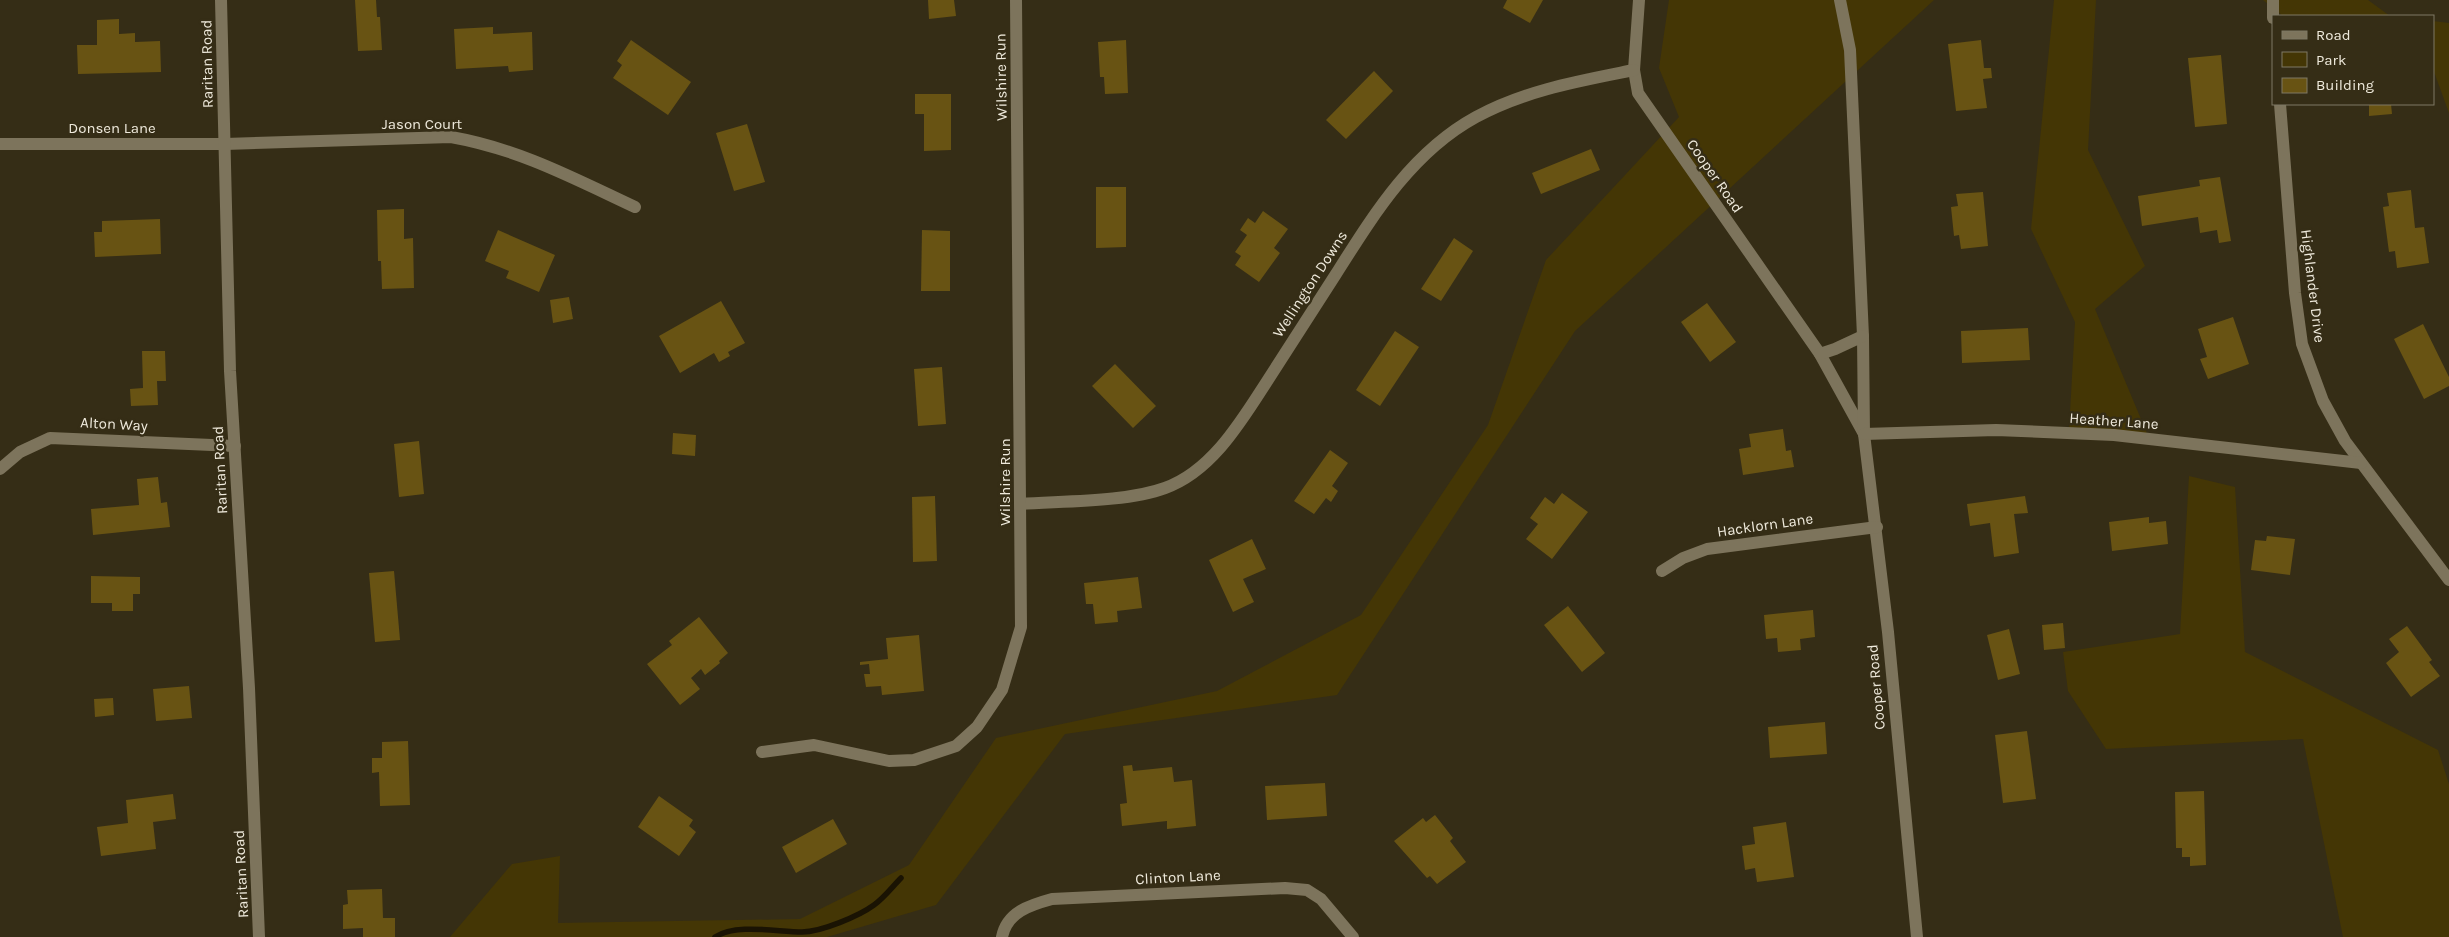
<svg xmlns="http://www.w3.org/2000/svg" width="2449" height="937" font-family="Karla,sans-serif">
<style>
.green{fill:#443605}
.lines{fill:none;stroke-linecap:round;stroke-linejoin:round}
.stream{stroke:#1a1303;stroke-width:5.5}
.building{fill:#685313}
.minor{stroke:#7d745c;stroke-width:12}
.tertiary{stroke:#7d745c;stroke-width:12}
.labels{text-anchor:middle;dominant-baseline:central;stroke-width:5;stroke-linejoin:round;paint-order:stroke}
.street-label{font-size:15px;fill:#efeadc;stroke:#352d16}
</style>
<rect width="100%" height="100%" fill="#352d16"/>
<g class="green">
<path d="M1669 0H1934L1575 331 1337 695 1065 734 936 905 827 937H450L512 864 560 856 558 923 800 919 909 865 996 738 1217 691 1361 615 1488 425 1546 260 1679 117 1659 68Z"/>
<path d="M2054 0H2096L2088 150 2145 266 2095 309 2151 443 2069 431 2075 322 2031 229Z"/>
<path d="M2263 0H2368L2390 16H2283Z"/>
<path d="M2433 21 2449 23V113L2433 69Z"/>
<path d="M2189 476 2235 487 2245 652 2438 750 2449 784V937H2343L2303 739 2106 749 2068 691 2063 652 2180 634Z"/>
</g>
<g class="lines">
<path class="stream" d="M715 937C737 923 777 932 802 932 821 932 859 916 874 905 884 898 893 886 901 878"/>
</g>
<g class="building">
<path d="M355 0H376L377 17H380L382 50 358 51Z"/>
<path d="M928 0H954L956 16 929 19Z"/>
<path d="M1507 0H1543L1530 23 1503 8Z"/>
<path d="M119 19V34L135 33V42L160 41 161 72 78 74 77 45H97V20Z"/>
<path d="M493 27V34L532 32 533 70 509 72 508 66 456 69 454 29Z"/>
<path d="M631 40 691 82 668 115 613 78 622 65 617 61Z"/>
<path d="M1126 40 1128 93 1105 94 1104 77H1100L1098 42Z"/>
<path d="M1981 40 1984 68H1991L1992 78 1983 79 1987 108 1956 111 1948 44Z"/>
<path d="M2221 55 2227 124 2195 127 2188 58Z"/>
<path d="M1374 71 1393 91 1346 139 1326 120Z"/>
<path d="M915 94H951V150L924 151V114H915Z"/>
<path d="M2369 104H2391L2392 114 2369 116Z"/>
<path d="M747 124 765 182 734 191 716 133Z"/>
<path d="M1591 149 1600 170 1541 194 1532 173Z"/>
<path d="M2220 177 2231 241 2219 243 2217 230 2200 233 2198 217 2142 226 2138 196 2200 186 2199 180Z"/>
<path d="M1096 187H1126V247L1096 248Z"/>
<path d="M2411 190 2415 228 2424 227 2429 263 2397 268 2395 251 2389 252 2383 207 2389 206 2387 193Z"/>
<path d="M1983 192 1988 246 1961 249 1959 235 1954 236 1951 207 1958 206 1956 194Z"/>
<path d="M404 209V239L413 238 414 288 382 289 381 261H378L377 210Z"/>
<path d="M1263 211 1288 229 1274 248 1280 253 1259 282 1235 265 1241 256 1235 252 1247 235 1240 230 1248 218 1255 223Z"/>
<path d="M160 219 161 254 95 257 94 232H102V221Z"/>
<path d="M498 230 555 255 539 292 506 278 509 271 485 261Z"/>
<path d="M922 230 950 231V291H921Z"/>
<path d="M1454 238 1473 251 1441 301 1421 289Z"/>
<path d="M569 297 573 319 553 323 550 300Z"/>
<path d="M721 301 745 343 728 352 730 356 719 362 714 353 680 373 659 336Z"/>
<path d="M1707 303 1736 342 1710 362 1681 322Z"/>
<path d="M2233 317 2249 364 2208 379 2200 359 2207 357 2198 329Z"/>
<path d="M2423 324 2449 377V386L2424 399 2394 339Z"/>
<path d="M2028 328 2030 360 1962 363 1961 331Z"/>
<path d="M1395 331 1419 347 1380 406 1356 390Z"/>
<path d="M142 351H165L166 381H157L158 405 131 406 130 389 143 388Z"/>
<path d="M1115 364 1156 406 1133 428 1092 386Z"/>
<path d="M942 367 946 424 918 426 914 369Z"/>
<path d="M1783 429 1786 451 1791 450 1794 467 1743 475 1739 449 1751 447 1749 434Z"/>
<path d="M673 433 696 435 695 456 672 454Z"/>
<path d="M419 441 424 494 399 497 394 444Z"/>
<path d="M1330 450 1348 463 1332 486 1338 491 1331 502 1326 498 1314 514 1294 501Z"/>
<path d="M158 477 161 503 167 502 170 527 93 535 91 509 139 505 137 479Z"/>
<path d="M1562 493 1588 512 1552 559 1526 539 1538 524 1530 518 1545 497 1554 504Z"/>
<path d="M935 496 937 561 913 562 912 497Z"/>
<path d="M2025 496 2028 513 2014 514 2019 553 1994 557 1990 523 1970 526 1967 504Z"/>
<path d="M2149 517V523L2166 521 2168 544 2112 551 2109 522Z"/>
<path d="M2267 536 2295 539 2290 575 2251 570 2255 540 2266 541Z"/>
<path d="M1252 539 1266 569 1243 579 1254 602 1233 612 1209 560Z"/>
<path d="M394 571 400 640 375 642 369 573Z"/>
<path d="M91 576 140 577V594H133V611H112V603H91Z"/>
<path d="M1138 577 1142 608 1117 611 1118 622 1095 624 1093 604H1086L1084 583Z"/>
<path d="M1568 606 1605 653 1582 672 1544 625Z"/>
<path d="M1813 610 1815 637 1800 639 1801 650 1778 652 1777 638 1766 639 1764 615Z"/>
<path d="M699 617 728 653 719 661 720 663 705 675 701 669 691 678 700 689 680 705 647 664 672 645 669 641Z"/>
<path d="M2063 623 2065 648 2044 650 2042 625Z"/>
<path d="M2407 626 2432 660 2429 662 2440 676 2411 697 2386 663 2399 652 2389 639Z"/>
<path d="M2009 629 2020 674 1998 680 1987 635Z"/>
<path d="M919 635 924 691 882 695 881 686 866 687 864 674H870L869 664 860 665V662L888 659 886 638Z"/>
<path d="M189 686 192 718 156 721 153 689Z"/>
<path d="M113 698 114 715 95 717 94 699Z"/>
<path d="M1825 722 1827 754 1770 758 1768 727Z"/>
<path d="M2027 731 2036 799 2003 803 1995 735Z"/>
<path d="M408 741 410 805 380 806 379 772 372 773V758H382V742Z"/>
<path d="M1132 765 1133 771 1172 767 1174 782 1192 780 1196 826 1167 829V821L1122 826 1120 804 1127 803 1123 766Z"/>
<path d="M1325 783 1327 816 1267 820 1265 786Z"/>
<path d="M2204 791 2206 865 2190 866V857H2182V848H2176L2175 792Z"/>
<path d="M173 794 176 819 153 822 156 849 101 856 97 827 128 823 126 800Z"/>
<path d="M659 796 693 820 689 826 696 832 679 856 638 827Z"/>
<path d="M1435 815 1453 838 1450 841 1466 862 1437 884 1430 876 1427 878 1394 841 1423 818 1426 822Z"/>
<path d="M833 819 847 844 796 873 782 847Z"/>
<path d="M1786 822 1794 877 1757 882 1755 868 1745 870 1742 846 1755 844 1753 827Z"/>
<path d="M382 889 383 918H395V937H363V928L343 929V905L348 904 347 890Z"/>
</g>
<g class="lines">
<g class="minor">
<path d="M1639 0 1634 70 1638 93 1820 354 1863 432"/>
<path d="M1840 0 1850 50 1863 336 1864 434 1888 632 1917 937"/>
<path d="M2273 18V0"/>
<path d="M2280 104 2295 293 2302 344 2323 401 2345 441 2449 580"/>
<path d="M0 144H225L451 137C519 149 573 178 635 207"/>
<path d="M1820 354 1835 349 1863 336"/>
<path d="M1864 434 1996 430 2114 435 2361 463"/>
<path d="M0 469 20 452 50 438 235 446"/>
<path d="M1021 504C1063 501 1127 502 1165 488 1210 472 1239 425 1264 386 1288 349 1312 311 1336 274 1374 214 1412 152 1476 117 1526 90 1579 81 1634 70"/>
<path d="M1662 571 1683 558 1707 549 1877 527"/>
<path d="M762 752 814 745 889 761 914 760 956 746 977 727 1002 690 1021 627 1016 0"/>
<path d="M1002 937C1007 912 1030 905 1052 899L1285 888 1307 890 1321 899 1353 937"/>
</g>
<path class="tertiary" d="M221 0 230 371 249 688 259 937"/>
</g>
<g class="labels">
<g class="street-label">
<text transform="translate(207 64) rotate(-91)">Raritan Road</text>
<text transform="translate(1001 77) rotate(-91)">Wilshire Run</text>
<text x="422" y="124">Jason Court</text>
<text x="112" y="128">Donsen Lane</text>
<text transform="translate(1715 176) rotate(55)">Cooper Road</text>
<text transform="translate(1310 284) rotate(-57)">Wellington Downs</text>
<text transform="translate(2313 286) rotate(83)">Highlander Drive</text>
<text transform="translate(2114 421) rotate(4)">Heather Lane</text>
<text transform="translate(114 424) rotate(3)">Alton Way</text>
<text transform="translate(220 470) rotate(-93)">Raritan Road</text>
<text transform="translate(1005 482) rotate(-90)">Wilshire Run</text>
<text transform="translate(1765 525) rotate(-8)">Hacklorn Lane</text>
<text transform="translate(1876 687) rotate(-95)">Cooper Road</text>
<text transform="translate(241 874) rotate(-93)">Raritan Road</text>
<text transform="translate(1178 877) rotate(-3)">Clinton Lane</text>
</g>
</g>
<rect x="2272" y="15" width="162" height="90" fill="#352d16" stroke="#7f7965"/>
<rect x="2282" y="31" width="25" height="8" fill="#7d745c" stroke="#7f7965"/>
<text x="2316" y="40" font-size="15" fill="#efeadc">Road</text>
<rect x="2282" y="52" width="25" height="15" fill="#443605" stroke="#7f7965"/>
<text x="2316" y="65" font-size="15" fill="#efeadc">Park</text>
<rect x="2282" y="78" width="25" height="15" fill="#685313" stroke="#7f7965"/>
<text x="2316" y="90" font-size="15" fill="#efeadc">Building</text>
</svg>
